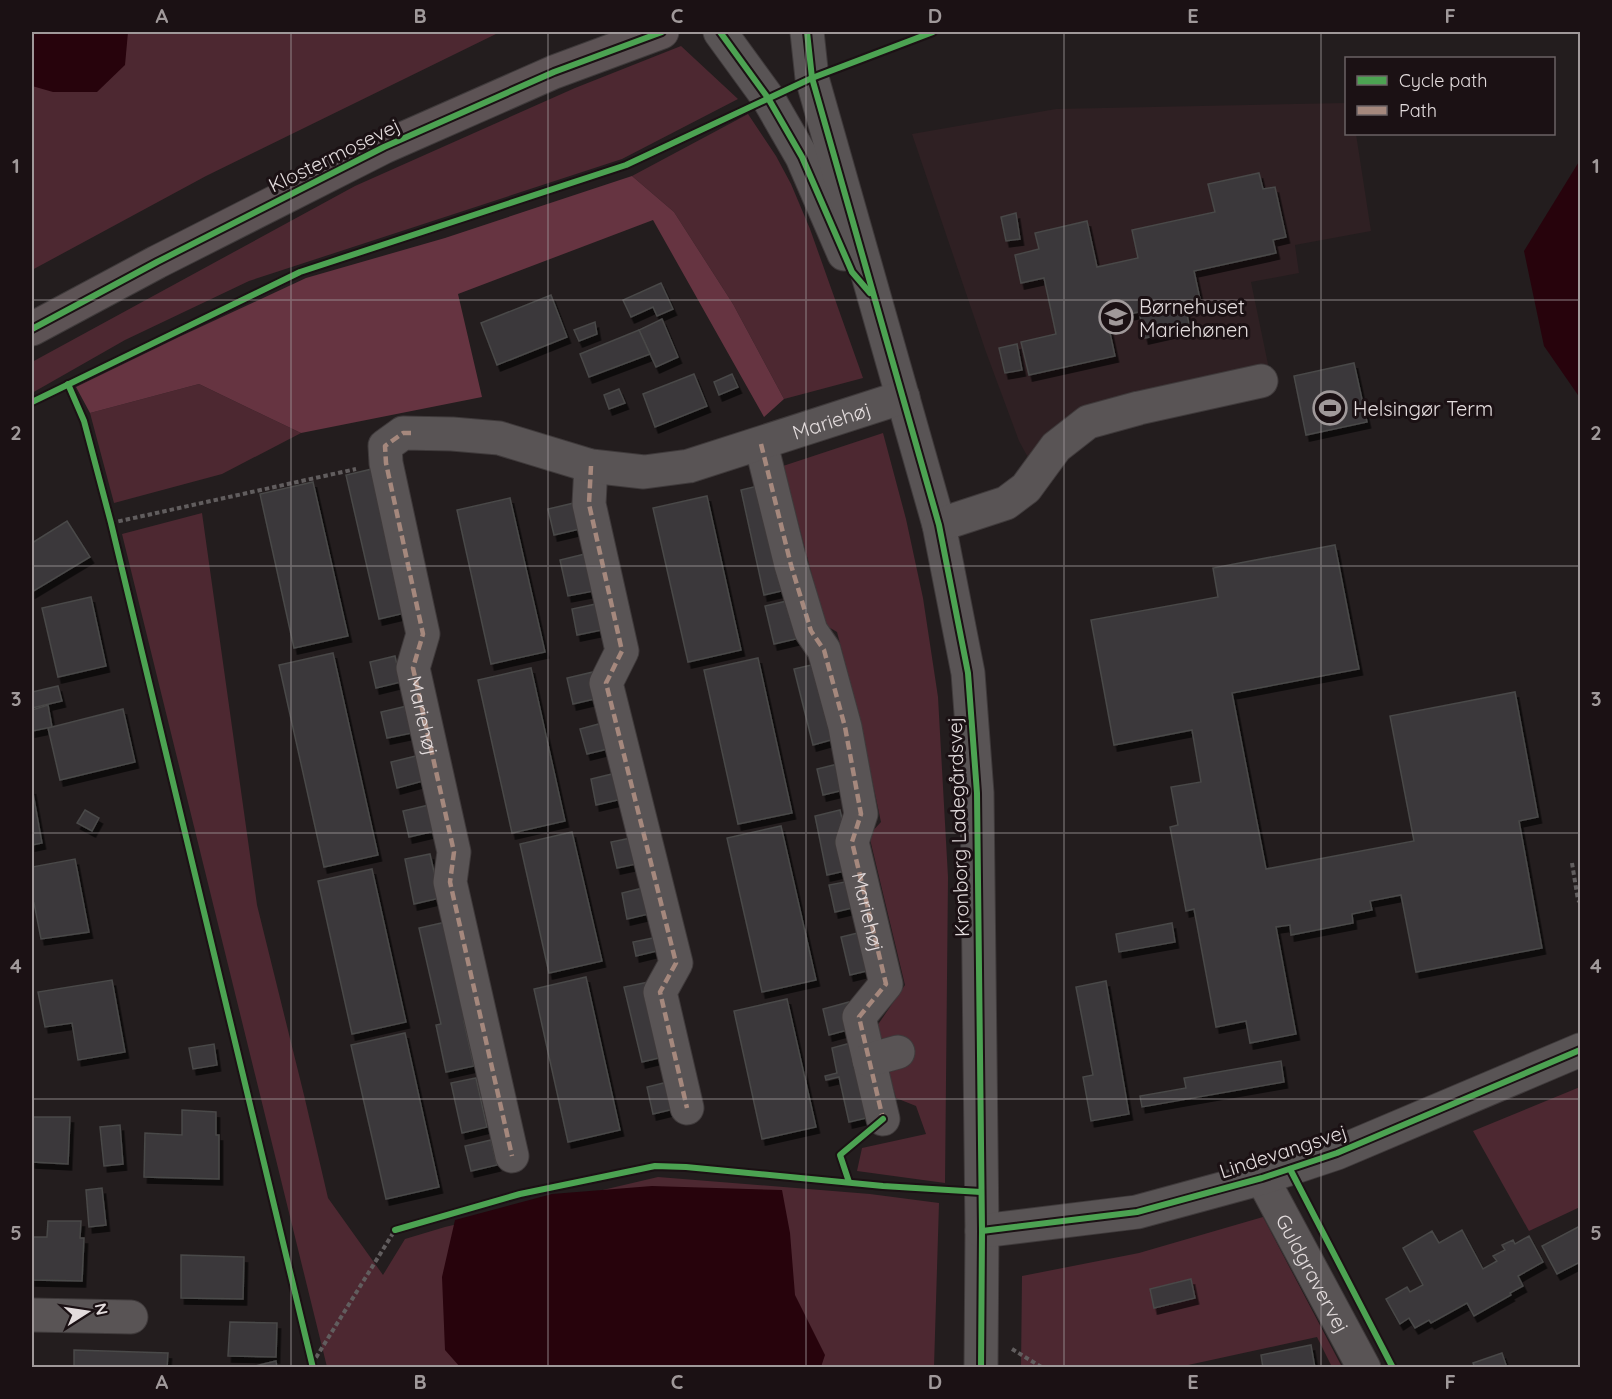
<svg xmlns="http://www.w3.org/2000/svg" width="1612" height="1399" font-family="Quicksand,sans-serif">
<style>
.built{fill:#2f2023}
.green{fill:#4d2831}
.forest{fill:#663441}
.water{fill:#27030c}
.building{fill:#3b393a;stroke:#494848;stroke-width:1.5;filter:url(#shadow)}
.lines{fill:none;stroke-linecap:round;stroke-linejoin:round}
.minor-casing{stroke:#3f3a3b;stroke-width:35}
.major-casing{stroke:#3f3a3b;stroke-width:35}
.path{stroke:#615d5e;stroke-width:4;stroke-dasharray:4.5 3;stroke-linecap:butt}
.minor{stroke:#595455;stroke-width:33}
.major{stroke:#5d5355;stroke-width:33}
.quiet{stroke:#a5887d;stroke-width:4.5;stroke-dasharray:9 4.5;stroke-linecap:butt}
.cycleway-casing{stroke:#1b1114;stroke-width:10}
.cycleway{stroke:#4ca352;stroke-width:6}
.grid{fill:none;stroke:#a0999a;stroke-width:1.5;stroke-opacity:0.55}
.labels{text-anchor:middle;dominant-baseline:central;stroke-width:6;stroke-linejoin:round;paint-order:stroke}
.street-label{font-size:20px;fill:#e3dcdd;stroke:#1b1114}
.poi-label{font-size:20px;fill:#e3dcdd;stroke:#1b1114;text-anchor:start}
.neatline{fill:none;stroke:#a0999a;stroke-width:2}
.grid-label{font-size:20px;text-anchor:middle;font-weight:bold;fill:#a0999a}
</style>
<defs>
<filter id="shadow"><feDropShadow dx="3.5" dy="6" stdDeviation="0" flood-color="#0009"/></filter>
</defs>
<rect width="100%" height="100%" fill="#231d1e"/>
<path class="built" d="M1346 103V134H1356L1371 231 1295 245 1299 273 1251 282 1269 369 1086 413 1031 463 1019 441 986 352 912 134 1056 109Z"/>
<g class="green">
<path d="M32 32H500L206 176 32 270Z"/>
<path d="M681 46 738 99 622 159 249 281 125 340 32 393V362L355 186 575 88Z"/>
<path d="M748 114 776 156 791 184 810 229 863 378 784 399 733 304 674 212 632 176Z"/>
<path d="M199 384 301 433 222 474 114 503 90 413Z"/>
<path d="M883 433 906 519 923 598 938 697 948 877 945 1183 857 1171 862 1148 926 1134 916 1106 896 1098 878 1036 877 1026 905 985 869 835 881 822 857 709 837 632 822 623 817 594 783 466Z"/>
<path d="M202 513 257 905 304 1095 328 1198 383 1275 405 1239 445 1227 658 1177 870 1194 939 1203 934 1367H327L122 534Z"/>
<path d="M1580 1087V1207L1529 1231 1473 1131Z"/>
<path d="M1263 1217 1342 1367H1332L1317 1337 1179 1367 1021 1368 1022 1276 1139 1253Z"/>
</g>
<path class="forest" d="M632 176 674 212 733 304 784 399 764 417 653 220 458 294 482 397 301 433 199 384 90 413 76 387 181 336 306 278 445 238Z"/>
<g class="water">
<path d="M32 32H128L125 65 97 92H53L32 86Z"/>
<path d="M1580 160V398L1544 346 1524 251Z"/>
<path d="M652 1186 782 1190 790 1233 795 1295 825 1355 821 1367H460L445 1350 442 1277 455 1220 552 1194Z"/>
</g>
<g class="building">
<path d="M1259 173 1263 189 1275 187 1286 237 1273 240 1276 253 1194 271 1200 299 1184 302 1190 328 1145 338 1139 312 1107 319 1115 356 1029 375 1021 342 1056 334 1044 278 1021 283 1015 255 1039 249 1035 233 1087 221 1097 267 1138 258 1132 230 1215 212 1208 184Z"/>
<path d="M1016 213 1020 239 1006 241 1001 217Z"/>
<path d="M661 283 673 309 657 316 653 307 631 317 623 300Z"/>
<path d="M551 295 567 337 497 365 481 323Z"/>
<path d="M662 319 678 357 656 367 639 330Z"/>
<path d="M595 322 597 334 579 341 574 330Z"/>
<path d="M639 330 650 354 589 377 580 354Z"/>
<path d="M1017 344 1022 370 1005 373 999 348Z"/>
<path d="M1354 363 1367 422 1306 435 1294 376Z"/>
<path d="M694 374 707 406 655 427 643 394Z"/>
<path d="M732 374 738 387 719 395 714 382Z"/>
<path d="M619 389 625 403 609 409 604 395Z"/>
<path d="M372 469 405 613 379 619 346 475Z"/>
<path d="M313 482 348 636 294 648 260 494Z"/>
<path d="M766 484 790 589 764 595 741 490Z"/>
<path d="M707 496 741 650 688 662 653 508Z"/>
<path d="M510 498 545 652 491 664 457 510Z"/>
<path d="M574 503 580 529 554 535 548 509Z"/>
<path d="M67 521 90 557 32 592V543Z"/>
<path d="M1335 545 1359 669 1232 693 1266 869 1414 841 1390 716 1515 692 1538 817 1519 821 1542 948 1416 972 1401 895 1370 901 1372 910 1352 914 1353 923 1291 935 1290 925 1276 927 1296 1034 1250 1043 1246 1021 1216 1027 1194 909 1186 911 1170 827 1178 825 1171 787 1201 782 1192 730 1114 745 1091 620 1218 597 1213 568Z"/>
<path d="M585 554 594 591 568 596 560 560Z"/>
<path d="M91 597 106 666 58 677 42 608Z"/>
<path d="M791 600 800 638 774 644 765 606Z"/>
<path d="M596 604 602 630 577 635 572 609Z"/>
<path d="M333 653 378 855 324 867 279 665Z"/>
<path d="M395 656 401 682 376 688 370 662Z"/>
<path d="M758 658 792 813 738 824 704 670Z"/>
<path d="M820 663 838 738 813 745 794 669Z"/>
<path d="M531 668 565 821 512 833 478 680Z"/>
<path d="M593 672 599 698 573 704 567 678Z"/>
<path d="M58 686 62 701 32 708V692Z"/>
<path d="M48 705 52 727 32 731V710Z"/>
<path d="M407 706 412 733 387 738 381 712Z"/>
<path d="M123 709 135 762 60 780 48 728Z"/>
<path d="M606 722 612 748 587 754 580 729Z"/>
<path d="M416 756 423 781 397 788 391 762Z"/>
<path d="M842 763 848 789 823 795 817 769Z"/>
<path d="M616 773 622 799 596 805 591 779Z"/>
<path d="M32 788 42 843 32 845Z"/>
<path d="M429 805 435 831 409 837 403 811Z"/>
<path d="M85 810 99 818 92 831 77 823Z"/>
<path d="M840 810 854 869 827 875 815 816Z"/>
<path d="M781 826 816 980 762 992 727 838Z"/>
<path d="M572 832 602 961 549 973 520 844Z"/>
<path d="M636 837 641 863 617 868 611 842Z"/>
<path d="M430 854 440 898 414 904 405 859Z"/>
<path d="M75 859 89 932 41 939 34 903 32 904V867Z"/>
<path d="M372 869 406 1022 352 1034 318 881Z"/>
<path d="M855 880 861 906 835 912 829 885Z"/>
<path d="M647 887 653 913 627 919 622 893Z"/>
<path d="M446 922 468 1020 464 1021 474 1066 446 1072 436 1025 441 1024 419 928Z"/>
<path d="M1172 923 1175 942 1119 952 1116 934Z"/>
<path d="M866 931 875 969 850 975 841 937Z"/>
<path d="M658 937 661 950 636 956 633 942Z"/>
<path d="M586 977 620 1130 568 1142 534 989Z"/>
<path d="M112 980 125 1052 78 1060 72 1023 45 1027 38 992Z"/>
<path d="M1106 981 1129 1114 1091 1121 1083 1077 1093 1075 1076 987Z"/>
<path d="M649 982 667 1056 642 1062 624 987Z"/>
<path d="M787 999 816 1127 762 1139 734 1011Z"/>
<path d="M849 1002 855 1028 829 1035 823 1009Z"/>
<path d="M405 1033 439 1187 386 1199 351 1045Z"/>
<path d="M858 1041 875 1116 849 1122 839 1077 826 1080 825 1076 837 1073 832 1048Z"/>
<path d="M214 1044 217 1065 193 1069 189 1048Z"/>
<path d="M1281 1061 1284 1082 1142 1107 1140 1096 1186 1088 1184 1078Z"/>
<path d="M476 1078 487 1127 462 1133 451 1083Z"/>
<path d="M672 1081 678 1108 653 1114 647 1087Z"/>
<path d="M182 1110 216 1112V1135H219V1179L144 1177 145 1133 182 1135Z"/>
<path d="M32 1117H70L68 1164 32 1162Z"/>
<path d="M120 1125 123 1164 104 1166 100 1127Z"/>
<path d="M491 1140 497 1165 471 1171 465 1146Z"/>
<path d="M102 1188 106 1225 89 1227 86 1190Z"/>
<path d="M48 1221H81L80 1238H84L82 1281 32 1280V1237H47Z"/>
<path d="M1580 1226V1262L1557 1274 1542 1246Z"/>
<path d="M1462 1230 1483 1269 1497 1261 1493 1256 1505 1250 1502 1245 1513 1240 1515 1244 1529 1236 1543 1262 1518 1276 1523 1286 1510 1293 1511 1295 1474 1316 1467 1303 1431 1323 1429 1320 1415 1328 1409 1318 1400 1324 1386 1299 1407 1287 1410 1292 1423 1285 1403 1248 1432 1231 1439 1243Z"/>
<path d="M181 1255 244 1257 243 1299 181 1298Z"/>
<path d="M1191 1279 1195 1298 1154 1308 1150 1289Z"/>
<path d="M230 1322 277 1323 276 1357 228 1356Z"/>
<path d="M1311 1345 1315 1368H1263L1261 1355Z"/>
<path d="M74 1350 168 1353 167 1368H74Z"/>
<path d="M1502 1353 1507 1368H1475L1473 1363Z"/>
<path d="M276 1361 277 1368H247Z"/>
</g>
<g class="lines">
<defs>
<g id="minor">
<path d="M720 32 768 98 802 157 844 254"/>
<path d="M807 32 812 78 939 525 968 673 977 793 982 1231 981 1368"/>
<path id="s1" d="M761 444 791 565 811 631 824 650 845 727 861 814 852 842 886 984 859 1017 883 1119"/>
<path d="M591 466 589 504 622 651 606 683 676 963 660 992 687 1108"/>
<path d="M939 525 1006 503 1026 488 1056 447 1088 422 1139 408 1261 381"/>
<path d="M869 1060 898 1052"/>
<path id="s2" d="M512 1156 450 882 454 852 413 668 423 634 386 463 385 446 403 433 452 434 499 438 591 466 644 472 689 466 903 397"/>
<path id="s3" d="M1262 1178 1364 1368"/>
<path d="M982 1231 1137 1212 1262 1178 1337 1153 1580 1050"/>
<path d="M32 1315 131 1317"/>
</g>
<path id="major" d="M32 329 157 262 384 147 554 72 662 32"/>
</defs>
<use href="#minor" class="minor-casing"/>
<use href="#major" class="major-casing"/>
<g class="path">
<path d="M111 523 356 469"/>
<path d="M1572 863 1578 900 1580 902"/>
<path d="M1012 1349 1043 1368"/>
<path d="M312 1364 395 1230"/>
</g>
<use href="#minor" class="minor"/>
<use href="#major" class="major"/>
<g class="quiet">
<path id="s4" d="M411 433H403L385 446 386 463 423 634 413 668 454 852 450 882 512 1156"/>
<path d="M761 444 791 565 811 631 824 650 845 727 861 814 852 842 886 984 859 1017 883 1119"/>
<path d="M591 466 589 504 622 651 606 683 676 963 660 992 687 1108"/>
</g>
<defs>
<g id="cycleway">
<path d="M720 32 768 98 802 157 852 272 870 293"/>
<path d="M807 32 812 78 939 525 968 673 977 793 982 1231 981 1368"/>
<path d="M32 329 157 262 384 147 554 72 662 32"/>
<path d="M68 384 84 421 111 523 313 1368"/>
<path d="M32 402 300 272 626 165 812 78 933 32"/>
<path d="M1290 1169 1393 1368"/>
<path d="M849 1182 840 1155 883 1119"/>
<path d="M395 1230 520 1194 655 1166 686 1167 883 1186 981 1192"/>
<path d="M982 1231 1137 1212 1262 1178 1337 1153 1580 1050"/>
</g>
</defs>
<use href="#cycleway" class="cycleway-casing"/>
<use href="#cycleway" class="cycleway"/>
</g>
<path class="grid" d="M291 32V1368M548 32V1368M806 32V1368M1064 32V1368M1321 32V1368M32 300H1580M32 566H1580M32 833H1580M32 1099H1580"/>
<defs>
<symbol id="school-ring" viewBox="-11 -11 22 22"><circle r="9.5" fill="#1b1114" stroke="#a0999a" stroke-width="1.5"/><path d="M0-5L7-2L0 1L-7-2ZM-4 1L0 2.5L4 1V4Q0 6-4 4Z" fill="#a0999a"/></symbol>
<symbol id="stadium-ring" viewBox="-11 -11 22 22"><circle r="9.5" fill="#1b1114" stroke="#a0999a" stroke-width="1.5"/><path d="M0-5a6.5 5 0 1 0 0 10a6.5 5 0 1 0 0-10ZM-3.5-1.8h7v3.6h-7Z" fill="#a0999a"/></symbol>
</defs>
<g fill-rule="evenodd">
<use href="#school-ring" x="1097" y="298" width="38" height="38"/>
<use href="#stadium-ring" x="1311" y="389" width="38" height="38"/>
</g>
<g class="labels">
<g class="street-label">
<text transform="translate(334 155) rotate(-26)">Klostermosevej</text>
<text stroke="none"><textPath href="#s2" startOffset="1190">Mariehøj</textPath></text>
<text stroke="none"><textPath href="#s4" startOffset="306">Mariehøj</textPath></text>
<text transform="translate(958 827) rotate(-92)">Kronborg Ladegårdsvej</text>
<text stroke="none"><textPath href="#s1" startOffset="486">Mariehøj</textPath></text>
<text transform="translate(1283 1151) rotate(-18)">Lindevangsvej</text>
<text stroke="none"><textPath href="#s3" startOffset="108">Guldgravervej</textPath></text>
</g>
<g class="poi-label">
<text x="1139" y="306">Børnehuset<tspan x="1139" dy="23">Mariehønen</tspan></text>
<text x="1353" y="408">Helsingør Term</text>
</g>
</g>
<rect width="1612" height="1399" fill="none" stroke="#1b1114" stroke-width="66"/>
<rect x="1345" y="57" width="210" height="78" fill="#1b1114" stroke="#6b6264" stroke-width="1.5"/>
<rect x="1357" y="76" width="30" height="9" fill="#4ca352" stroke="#6b6264" stroke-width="1.5"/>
<text x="1399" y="87" font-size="18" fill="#e3dcdd">Cycle path</text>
<rect x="1357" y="106" width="30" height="9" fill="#a5887d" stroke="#6b6264" stroke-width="1.5"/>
<text x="1399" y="117" font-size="18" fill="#e3dcdd">Path</text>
<g transform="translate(87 1312) rotate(78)" stroke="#1b1114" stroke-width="4.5" paint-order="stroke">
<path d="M0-4.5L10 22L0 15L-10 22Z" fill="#e3dcdd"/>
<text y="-9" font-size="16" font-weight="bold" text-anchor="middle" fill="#e3dcdd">N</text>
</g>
<rect x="33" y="33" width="1546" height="1333" class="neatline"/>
<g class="grid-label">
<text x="162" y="23">A</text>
<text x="420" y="23">B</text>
<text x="677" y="23">C</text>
<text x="935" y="23">D</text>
<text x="1193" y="23">E</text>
<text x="1450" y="23">F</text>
<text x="16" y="173">1</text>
<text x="1596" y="173">1</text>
<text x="16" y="440">2</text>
<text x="1596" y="440">2</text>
<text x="16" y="706">3</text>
<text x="1596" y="706">3</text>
<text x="16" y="973">4</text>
<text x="1596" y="973">4</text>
<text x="16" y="1240">5</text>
<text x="1596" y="1240">5</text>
<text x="162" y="1389">A</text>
<text x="420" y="1389">B</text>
<text x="677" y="1389">C</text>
<text x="935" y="1389">D</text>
<text x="1193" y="1389">E</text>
<text x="1450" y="1389">F</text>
</g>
</svg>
